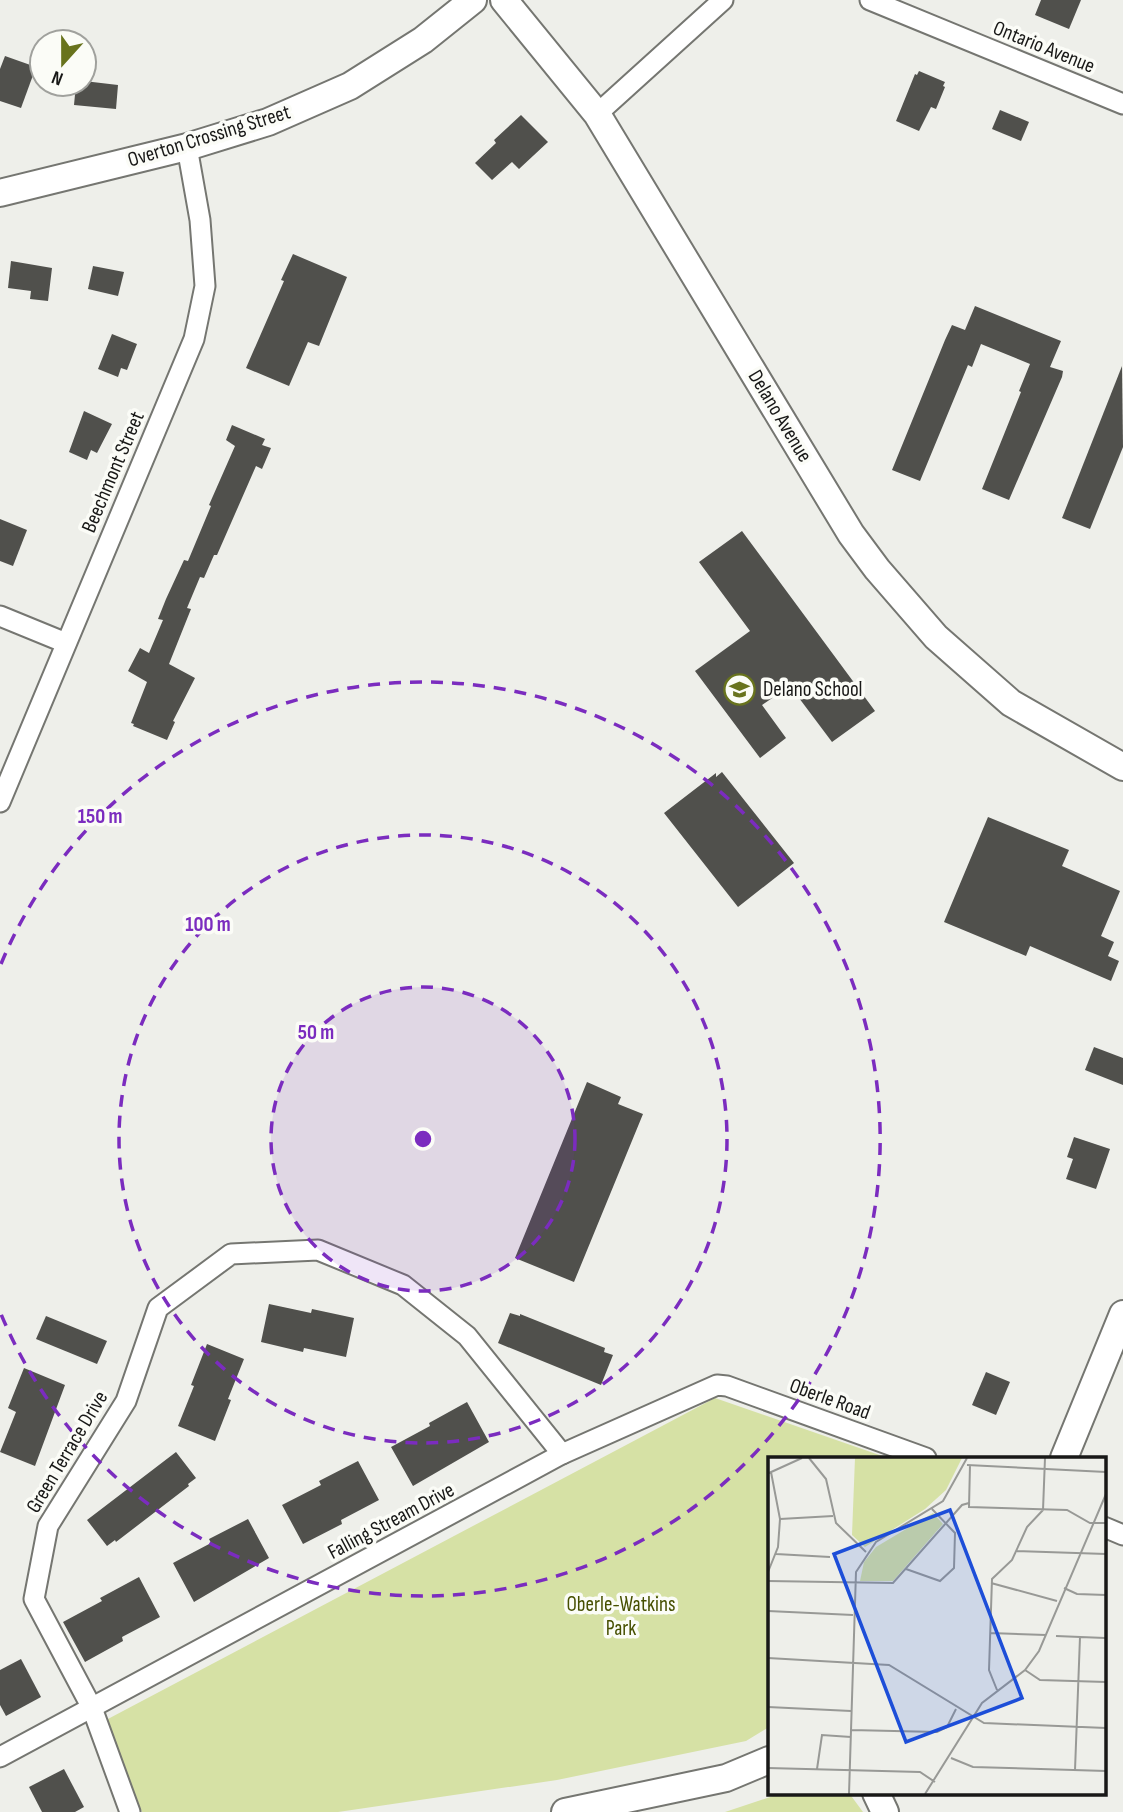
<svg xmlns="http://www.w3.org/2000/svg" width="1123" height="1812" font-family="'Sofia Sans Condensed',sans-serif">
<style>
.green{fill:#d6e1a5}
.building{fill:#50504c}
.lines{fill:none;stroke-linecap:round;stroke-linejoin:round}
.street-casing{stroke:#757671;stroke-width:23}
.secondary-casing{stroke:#757671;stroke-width:30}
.street{stroke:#fff;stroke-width:19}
.secondary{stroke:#fff;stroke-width:26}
.ring{fill:none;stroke:#7b2cbf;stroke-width:3.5;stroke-dasharray:12 9}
.labels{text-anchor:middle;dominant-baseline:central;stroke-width:7;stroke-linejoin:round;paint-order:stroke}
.street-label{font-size:21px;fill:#181817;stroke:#fbfcf7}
.poi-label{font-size:21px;fill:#181817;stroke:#fbfcf7;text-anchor:start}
.park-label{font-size:21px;fill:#464f00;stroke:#fbfcf7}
.inset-road{fill:none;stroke:#989996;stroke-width:2}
.view{fill:#1d4ed8;fill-opacity:0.15;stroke:#1d4ed8;stroke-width:3.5}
.inset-edge{fill:none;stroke:#181817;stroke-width:3.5}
.centre{fill:#7b2cbf;stroke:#fbfcf7;stroke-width:3.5}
.ring-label{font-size:21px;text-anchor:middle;font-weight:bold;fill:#7b2cbf;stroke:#fbfcf7;stroke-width:7;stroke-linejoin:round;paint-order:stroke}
</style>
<rect width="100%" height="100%" fill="#eeefea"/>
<g class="green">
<path d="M715 1398 888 1458H769V1727L746 1741 557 1780 338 1812H142L106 1720Z"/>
<path d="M782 1793H849L863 1812H725Z"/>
</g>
<g class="building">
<path d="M1041 0H1081L1069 29 1035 15Z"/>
<path d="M5 56 36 67 21 108 0 101V69Z"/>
<path d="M919 71 945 82 943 86 945 87 936 109 931 107 919 131 896 121 915 74 917 75Z"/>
<path d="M84 81 118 85 116 109 74 105 76 84H84Z"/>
<path d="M1000 110 1029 122 1021 141 992 129Z"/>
<path d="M521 115 548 142 519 169 512 162 492 180 475 163 496 143 494 140Z"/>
<path d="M293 254 347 277 319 346 308 342 289 386 246 368 284 281 281 280Z"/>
<path d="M11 261 52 268 48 301 30 299 31 291 8 288Z"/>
<path d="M93 266 124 272 118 296 88 289Z"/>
<path d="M975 306 1061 341 1050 367 1063 371 1062 377 1009 500 982 489 1021 392 1019 391 1030 364 981 344 972 367 968 365 920 481 892 470 945 340 952 325 965 330Z"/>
<path d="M112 334 137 344 127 370 121 368 118 377 98 369Z"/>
<path d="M1122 366 1123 447 1090 529 1062 518Z"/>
<path d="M84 411 112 424 97 453 91 450 87 460 69 452Z"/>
<path d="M232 425 265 439 262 445 271 448 262 469 256 466 217 555H214L204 578 200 577 187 608 191 609 169 664 195 678 173 721 175 722 167 740 133 726 134 724 131 723 147 682 128 671 140 648 149 653 163 620 158 619 166 599 184 560 188 561 211 506 209 505 235 446 226 440Z"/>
<path d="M0 519 27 530 13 566 0 561Z"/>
<path d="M742 531 875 711 832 742 790 686 762 705 786 738 760 758 695 671 750 631 699 562Z"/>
<path d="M722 772 794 863 738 907 664 813 716 773V777Z"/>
<path d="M988 817 1069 850 1062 866 1120 891 1101 936 1114 942 1108 956 1119 961 1111 981 1030 946 1026 956 944 922Z"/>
<path d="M1094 1047 1123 1058V1085L1085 1070Z"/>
<path d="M587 1082 621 1097 618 1104 643 1114 574 1282 515 1258Z"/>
<path d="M1074 1137 1110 1149 1096 1189 1066 1179 1073 1159 1067 1157Z"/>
<path d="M269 1304 311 1313 312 1309 354 1318 346 1357 304 1348 303 1352 261 1342Z"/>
<path d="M510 1313 520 1316V1314L605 1348 604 1352 613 1355 601 1385 498 1343Z"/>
<path d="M46 1316 107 1341 97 1364 36 1339Z"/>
<path d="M207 1344 244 1359 228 1399 231 1400 215 1441 178 1426 194 1386 191 1385Z"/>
<path d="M24 1368 65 1385 35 1466 0 1452 16 1412 8 1408Z"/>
<path d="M986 1372 1010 1382 996 1415 972 1405Z"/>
<path d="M467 1402 489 1442 413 1486 391 1447 430 1426 429 1423Z"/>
<path d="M176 1452 196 1478 188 1484 189 1486 116 1542 115 1540 107 1546 87 1520Z"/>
<path d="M358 1461 379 1500 341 1520 342 1524 303 1544 282 1505 321 1485 319 1481Z"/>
<path d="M248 1519 269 1558 194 1602 173 1563 211 1543 209 1539Z"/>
<path d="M139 1577 160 1617 122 1637 123 1641 85 1662 63 1622 102 1601 100 1598Z"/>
<path d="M21 1659 41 1697 6 1716 0 1705V1670Z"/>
<path d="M64 1769 84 1807 75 1812H42L29 1787Z"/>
</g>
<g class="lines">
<defs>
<g id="street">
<path d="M870 0 1123 104"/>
<path d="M597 114 723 0"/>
<path d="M0 616 66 643"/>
<path d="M0 802 194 339 205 286 200 220 187 147"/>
<path d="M1104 1527 1123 1535"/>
<path d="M0 1757 562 1454 717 1385 727 1386 926 1458"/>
<path d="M130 1812 92 1708 34 1599 48 1526 126 1401 158 1308 231 1254 318 1250 403 1285 467 1336 562 1454"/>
</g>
<g id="secondary">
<path d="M504 0 597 114 851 534 877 569 936 637 1011 703 1123 767"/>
<path d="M0 193 187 147 268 122 350 86 423 40 473 0"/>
<path d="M1064 1458 1123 1314"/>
<path d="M876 1793 885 1812"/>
<path d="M565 1812 726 1778 769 1760"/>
</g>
</defs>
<use href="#street" class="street-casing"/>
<use href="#secondary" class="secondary-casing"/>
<use href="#street" class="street"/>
<use href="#secondary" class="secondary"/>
</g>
<circle cx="423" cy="1139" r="152" fill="#7b2cbf" fill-opacity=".12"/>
<g class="ring">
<circle cx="423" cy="1139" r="152"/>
<circle cx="423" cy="1139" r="304"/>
<path d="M1 964A457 457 0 1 1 1 1314"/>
</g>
<defs>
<symbol id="school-ring" viewBox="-11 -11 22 22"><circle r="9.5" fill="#fbfcf7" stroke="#68731d" stroke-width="1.5"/><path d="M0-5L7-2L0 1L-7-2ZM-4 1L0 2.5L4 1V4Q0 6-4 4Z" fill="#68731d"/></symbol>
</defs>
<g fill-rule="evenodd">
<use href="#school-ring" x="722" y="672" width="35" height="35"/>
</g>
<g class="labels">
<g class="street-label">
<text transform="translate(1044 47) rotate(22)">Ontario Avenue</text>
<text transform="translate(209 136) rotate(-17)">Overton Crossing Street</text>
<text transform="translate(780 416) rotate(59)">Delano Avenue</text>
<text transform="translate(113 472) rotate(-67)">Beechmont Street</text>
<text transform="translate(830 1399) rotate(20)">Oberle Road</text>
<text transform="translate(67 1452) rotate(-59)">Green Terrace Drive</text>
<text transform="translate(391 1521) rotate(-28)">Falling Stream Drive</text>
</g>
<g class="poi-label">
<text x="763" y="689">Delano School</text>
</g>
<g class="park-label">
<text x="621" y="1604">Oberle-Watkins<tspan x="621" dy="24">Park</tspan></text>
</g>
</g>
<g transform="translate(768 1457)">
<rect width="338" height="338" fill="#eeefea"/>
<path d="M87 1H194L178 33 157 52 97 90 84 78ZM165 56 175 67 125 124H92L96 105 108 90Z" fill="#d6e1a5"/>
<path class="inset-road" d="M41 1 58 22 68 66 98 95M199 8 338 15M202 8 201 50 299 53 322 66H338M1 16 34 1M12 62 65 59M248 94 338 97M8 97 62 100M138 112 172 124 186 111 187 76 164 52M0 115 10 90 12 62 3 15M0 124 125 126 194 48 201 46M223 126 289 144M296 131 309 137 338 138M0 154 85 158M222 176 278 178M288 179 337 181M0 201 121 208 216 266 338 271M257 213 272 223 338 225M229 233 221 213 224 122 244 103 259 70 275 53 277 1M0 250 83 254M83 273 169 275 179 270 188 252M183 301 205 310 338 314M0 311 152 315 167 325M49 312 54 278 83 280M307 313 312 180M81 337 88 115 108 85 175 44 199 1M157 337 214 246 257 213 271 194 338 37"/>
<path class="view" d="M182 53 254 241 138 285 66 97Z"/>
<rect width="338" height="338" class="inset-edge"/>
</g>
<circle cx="423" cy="1139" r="10" class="centre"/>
<g class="ring-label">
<text x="100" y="823">150 m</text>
<text x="208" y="931">100 m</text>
<text x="316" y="1039">50 m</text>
</g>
<g transform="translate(63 63) rotate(201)"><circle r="33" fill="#fbfcf7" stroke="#a0a19d" stroke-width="2"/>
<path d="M0-5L12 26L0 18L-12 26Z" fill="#68731d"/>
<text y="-10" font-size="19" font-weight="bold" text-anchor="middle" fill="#181817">N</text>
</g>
</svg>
